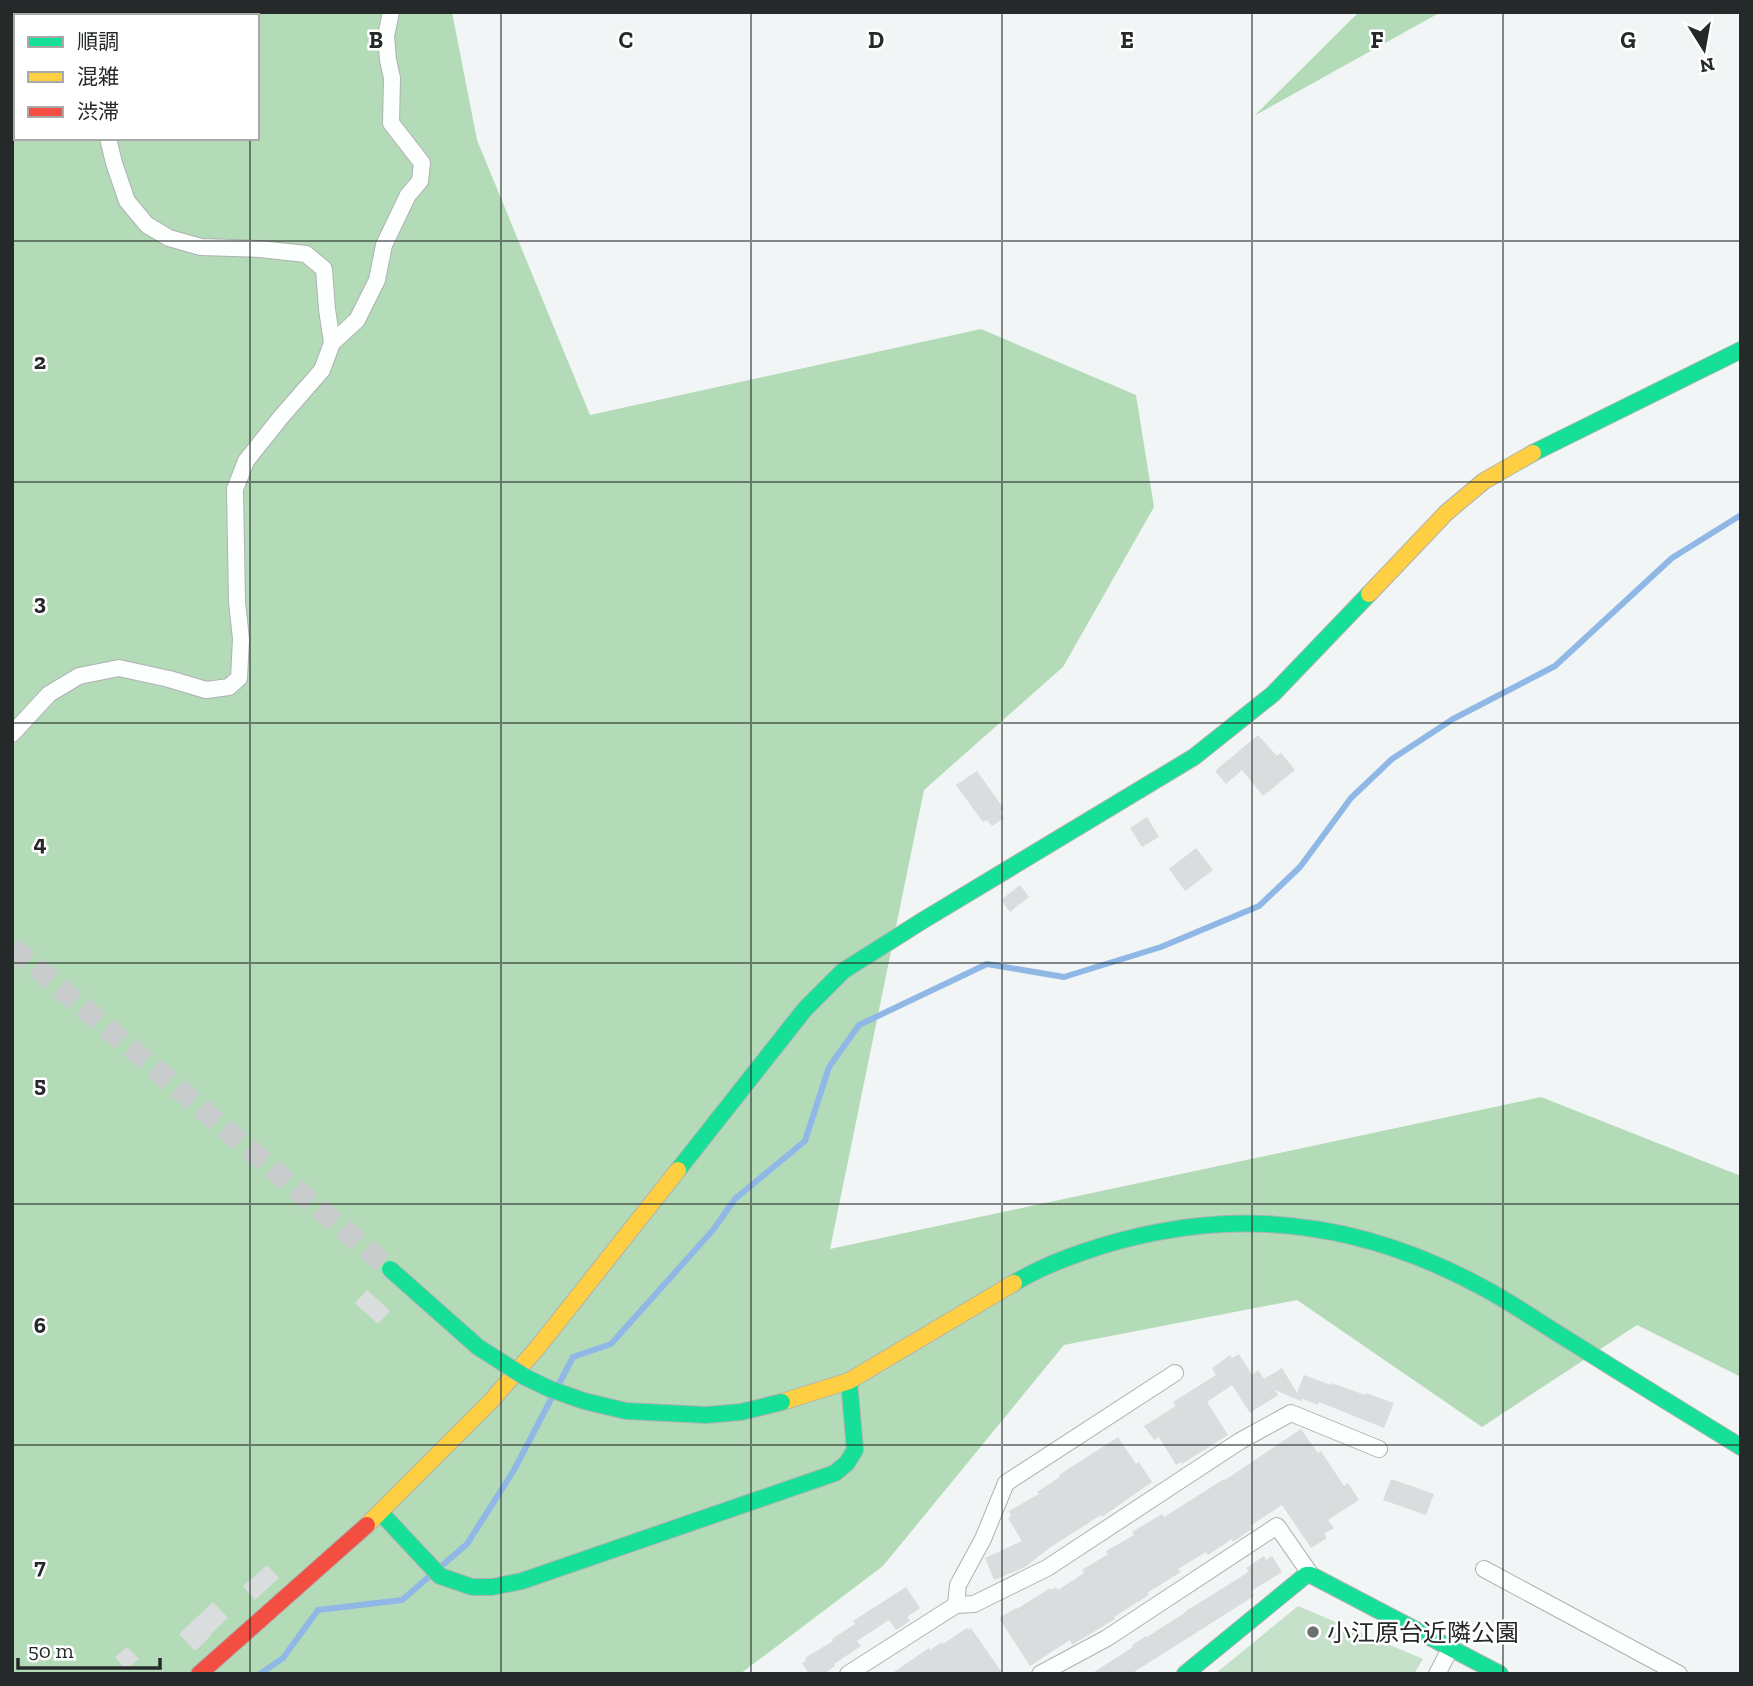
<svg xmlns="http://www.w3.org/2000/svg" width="1753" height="1686" font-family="'Zilla Slab','Noto Sans JP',serif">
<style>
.green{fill:#c6e1c9}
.forest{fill:#b4dbb8;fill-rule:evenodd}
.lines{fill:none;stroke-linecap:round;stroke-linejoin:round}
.stream{stroke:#90b8e6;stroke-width:6}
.building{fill:#dadddd}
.secondary-tunnel{stroke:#c8cccc;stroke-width:21;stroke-dasharray:21 10;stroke-linecap:butt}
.street-casing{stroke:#aeb2b2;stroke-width:18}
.fast-casing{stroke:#aeb2b2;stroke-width:18}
.slow-casing{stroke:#aeb2b2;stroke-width:18}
.jam-casing{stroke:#aeb2b2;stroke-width:18}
.street{stroke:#fdfefe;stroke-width:16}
.fast{stroke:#16e098;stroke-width:16}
.slow{stroke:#ffcf43;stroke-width:16}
.jam{stroke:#f24e42;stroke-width:16}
.fast-bridge-casing{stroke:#aeb2b2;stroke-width:18;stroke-linecap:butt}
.fast-bridge{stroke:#16e098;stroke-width:16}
.grid{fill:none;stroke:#262929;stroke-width:2;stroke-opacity:0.55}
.poi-dot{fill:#6d7070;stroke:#fff;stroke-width:2.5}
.labels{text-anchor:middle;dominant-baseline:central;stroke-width:5;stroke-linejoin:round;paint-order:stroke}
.poi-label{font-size:24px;fill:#262929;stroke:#fff;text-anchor:start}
.grid-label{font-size:23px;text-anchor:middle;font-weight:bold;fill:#262929;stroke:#fff;stroke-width:5;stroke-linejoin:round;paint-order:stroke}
</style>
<rect width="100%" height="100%" fill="#f1f5f5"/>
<path class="green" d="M1298 1606 1423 1659 1414 1674H1215Z"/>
<g class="forest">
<path d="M12 12H452L477 140 590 415 981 329 1136 395 1154 507 1063 667 924 790 830 1249 1541 1097 1741 1176V1377L1637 1325 1482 1427 1297 1300 1064 1345 883 1566 740 1674H12ZM16 16H257V138H16Z"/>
<path d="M1359 12H1441L1254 116Z"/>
</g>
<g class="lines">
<path class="stream" d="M260 1674 283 1658 318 1610 402 1600 467 1544 514 1470 573 1357 611 1344 713 1230 735 1199 805 1141 829 1067 859 1025 987 964 1064 977 1161 947 1259 906 1300 867 1351 798 1392 759 1453 719 1555 666 1672 558 1741 515"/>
</g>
<g class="building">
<path d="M1258 735 1277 756 1281 753 1295 770 1263 796 1242 770 1226 784 1215 771Z"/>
<path d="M977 771 1004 809 1000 812 1004 818 992 826 987 820 983 822 956 785Z"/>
<path d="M1147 817 1159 837 1142 847 1130 828Z"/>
<path d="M1196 848 1213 870 1185 891 1169 869Z"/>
<path d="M1020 885 1029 897 1010 912 1001 900Z"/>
<path d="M367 1290 390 1311 378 1324 355 1303Z"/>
<path d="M1239 1354 1252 1375 1258 1370 1264 1379 1282 1368 1297 1393 1304 1375 1331 1385 1332 1383 1365 1395 1366 1393 1394 1403 1384 1428 1319 1402 1318 1405 1301 1398 1303 1402 1275 1390 1278 1395 1250 1413 1232 1385 1207 1402 1228 1435 1182 1464 1181 1462 1176 1465 1159 1437 1154 1440 1144 1426 1176 1406 1173 1402 1216 1375 1212 1368 1230 1355 1232 1358Z"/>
<path d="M1301 1429 1318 1453 1321 1451 1344 1486 1348 1483 1359 1500 1328 1520 1334 1528 1324 1534 1327 1538 1311 1548 1282 1505 1250 1526 1252 1529 1233 1542 1232 1539 1208 1555 1206 1552 1178 1569 1181 1572 1147 1593 1149 1595 1114 1617 1115 1619 1072 1645 1070 1640 1030 1666 999 1618 1016 1608 1017 1609 1050 1588 1052 1590 1056 1587 1058 1590 1084 1573 1082 1570 1108 1554 1106 1551 1134 1535 1132 1532 1162 1514 1164 1517 1224 1479 1225 1480Z"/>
<path d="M1118 1437 1136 1464 1139 1462 1152 1482 1102 1517 1101 1515 1051 1547 1025 1567 994 1580 985 1558 1022 1541 1008 1518 1011 1516 1009 1511 1039 1494 1037 1492 1060 1477 1059 1475Z"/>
<path d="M1391 1479 1434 1494 1426 1515 1383 1500Z"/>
<path d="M1264 1556 1266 1560 1272 1556 1282 1572 1251 1591 1254 1596 1131 1674H1091L1133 1647 1132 1645 1146 1636 1147 1637 1186 1612V1611L1247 1573V1572L1249 1571 1246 1568Z"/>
<path d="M267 1565 279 1578 255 1600 243 1586Z"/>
<path d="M906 1587 920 1608 907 1617 910 1621 896 1630 889 1620 857 1641 861 1646 834 1664 835 1666 824 1674H809L802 1663 806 1661 805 1658 833 1641 832 1639 855 1624 853 1621Z"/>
<path d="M213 1602 228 1618 210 1635 211 1636 195 1651 179 1634Z"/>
<path d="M967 1628 968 1630 971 1628 1003 1674H891L929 1648 930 1650 942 1642 943 1644Z"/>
<path d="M127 1647 139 1659 126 1669 115 1657Z"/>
</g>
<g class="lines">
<path class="secondary-tunnel" d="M12 947 390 1269"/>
<defs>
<g id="street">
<path d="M101 16 102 12"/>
<path d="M108 138 114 163 127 201 147 225 169 238 201 247 260 249 306 254 324 269 327 309 332 343"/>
<path d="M12 734 49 694 79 676 119 668 169 679 206 690 229 687 239 678 241 639 237 602 235 489 246 461 281 417 322 370 332 343 357 320 377 280 384 245 408 195 420 181 422 163 391 123 392 78 388 60 386 36 391 12"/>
<path d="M1484 1569 1679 1674"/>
<path d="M956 1605 958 1585 983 1539 1006 1483 1175 1373"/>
<path d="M848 1674 956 1605 974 1604 1047 1568 1240 1441 1291 1413 1379 1449"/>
<path d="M1040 1674 1107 1638 1277 1526 1311 1575"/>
<path d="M1437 1674 1450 1649"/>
</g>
<g id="fast">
<path d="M1533 453 1741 350"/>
<path d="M678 1170 805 1009 843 971 922 921 1194 757 1273 694 1369 594"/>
<path d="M1014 1283C1054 1259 1111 1241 1158 1232 1272 1210 1378 1231 1480 1286 1511 1302 1540 1323 1570 1341 1627 1377 1684 1412 1741 1447"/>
<path d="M381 1513 440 1576 472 1587H492L522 1581 835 1473 847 1463 855 1450 849 1381"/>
<path d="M1185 1674 1306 1575H1311L1500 1674"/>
</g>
<g id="slow">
<path d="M1369 594 1446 513 1484 481 1533 453"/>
<path d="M782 1402 849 1381 1014 1283"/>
<path d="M367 1525 491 1401 538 1347 678 1170"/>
</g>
<path id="jam" d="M199 1674 367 1525"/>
</defs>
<use href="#street" class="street-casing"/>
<use href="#fast" class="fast-casing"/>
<use href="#slow" class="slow-casing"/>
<use href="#jam" class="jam-casing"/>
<use href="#street" class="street"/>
<use href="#fast" class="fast"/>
<use href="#slow" class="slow"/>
<use href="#jam" class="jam"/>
<defs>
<path id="fast-bridge" d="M390 1269 478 1347 525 1377 550 1389 584 1401 626 1411 706 1415 741 1412 782 1402"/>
</defs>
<use href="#fast-bridge" class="fast-bridge-casing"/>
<use href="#fast-bridge" class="fast-bridge"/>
</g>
<path class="grid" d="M250 12V16M501 12V1674M751 12V1674M1002 12V1674M1252 12V1674M1503 12V1674M250 138V1674M12 241H1741M12 482H1741M12 723H1741M12 963H1741M12 1204H1741M12 1445H1741"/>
<circle class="poi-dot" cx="1313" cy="1632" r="7"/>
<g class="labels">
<g class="poi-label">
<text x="1327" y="1632">小江原台近隣公園</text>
</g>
</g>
<g class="grid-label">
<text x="376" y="48">B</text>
<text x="626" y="48">C</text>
<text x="876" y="48">D</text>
<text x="1127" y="48">E</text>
<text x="1377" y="48">F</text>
<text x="1628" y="48">G</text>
<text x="40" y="369">2</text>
<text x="40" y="610">3</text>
<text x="40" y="851">4</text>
<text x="40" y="1092">5</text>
<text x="40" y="1333">6</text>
<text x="40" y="1574">7</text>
</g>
<rect width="1753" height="1686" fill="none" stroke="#262929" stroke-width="28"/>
<rect x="14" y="14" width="245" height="126" fill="#ffffff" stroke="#a8a9a9" stroke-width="2"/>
<rect x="28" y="37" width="35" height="10" fill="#16e098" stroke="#a8a9a9" stroke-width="2"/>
<text x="77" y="49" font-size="21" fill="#262929">順調</text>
<rect x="28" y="72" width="35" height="10" fill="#ffcf43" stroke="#a8a9a9" stroke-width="2"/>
<text x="77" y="84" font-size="21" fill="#262929">混雑</text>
<rect x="28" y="107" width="35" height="10" fill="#f24e42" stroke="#a8a9a9" stroke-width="2"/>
<text x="77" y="119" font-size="21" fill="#262929">渋滞</text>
<g transform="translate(1704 49) rotate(169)" stroke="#ffffff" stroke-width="5" paint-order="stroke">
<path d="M0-5L12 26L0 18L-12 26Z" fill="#262929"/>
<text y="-10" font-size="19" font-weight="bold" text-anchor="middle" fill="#262929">N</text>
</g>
<path d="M18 1658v10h142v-10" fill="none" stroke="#262929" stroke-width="3.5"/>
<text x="28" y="1658" font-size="21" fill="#262929" stroke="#ffffff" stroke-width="5" paint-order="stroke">50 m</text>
</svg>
